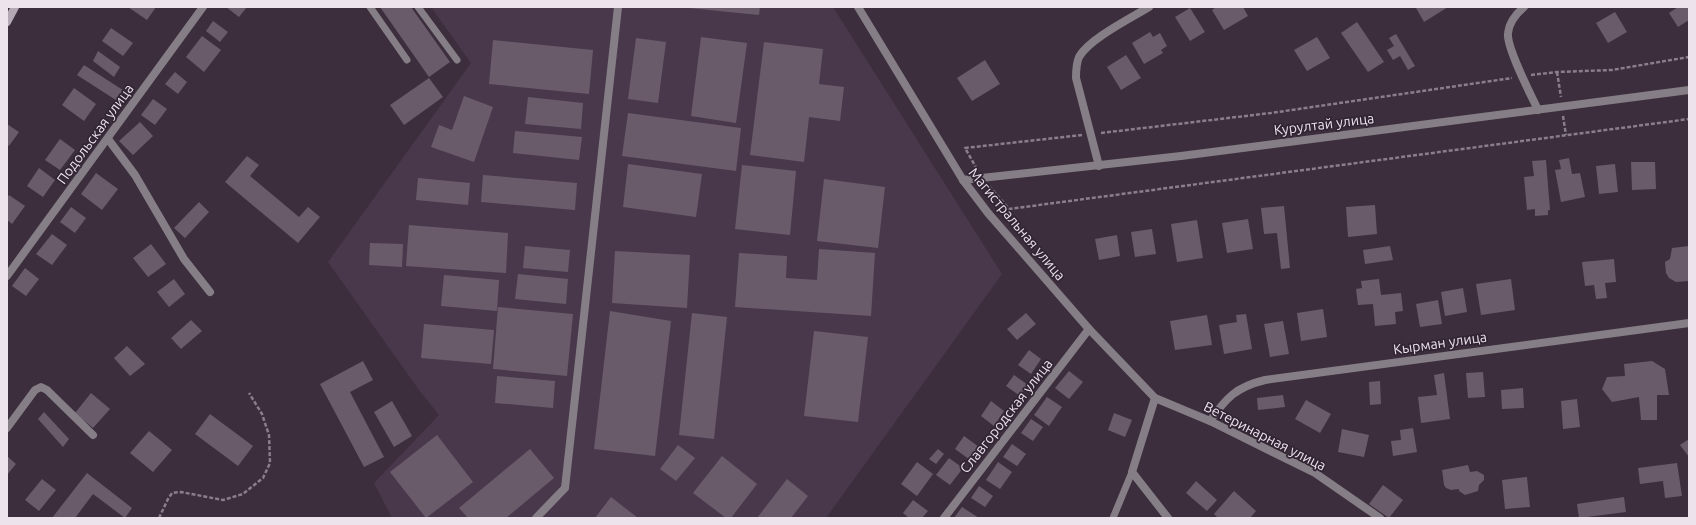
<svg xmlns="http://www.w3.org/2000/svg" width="1696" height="525" font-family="Ubuntu,sans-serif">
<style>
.built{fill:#49384b}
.building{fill:#6a5b6b}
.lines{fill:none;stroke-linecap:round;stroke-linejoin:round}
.path{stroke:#8a7e8b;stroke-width:2.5;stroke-dasharray:4 2;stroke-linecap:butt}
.lane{stroke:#857e86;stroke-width:7}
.street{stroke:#857e86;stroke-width:8}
.secondary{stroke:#b4a8b4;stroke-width:8}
.labels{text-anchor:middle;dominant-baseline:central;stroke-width:3.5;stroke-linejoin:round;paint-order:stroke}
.street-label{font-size:14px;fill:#ece3ed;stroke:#322533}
</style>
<rect width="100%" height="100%" fill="#3c2e3d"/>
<path class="built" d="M431 7H833L1002 274 826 518H392L374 483 439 415 419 390 328 262 471 63Z"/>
<g class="building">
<path d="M128 7H156L147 20Z"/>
<path d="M226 7H247L239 17Z"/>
<path d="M380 7H411L450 62 429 77Z"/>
<path d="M679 7H760L759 15Z"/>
<path d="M1216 7H1243L1248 16 1224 30 1212 10Z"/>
<path d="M1418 7H1448L1424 22 1416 8Z"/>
<path d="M1678 7H1689V20L1678 27 1669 13Z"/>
<path d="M1190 8 1205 32 1190 41 1175 17Z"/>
<path d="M1615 12 1627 32 1608 43 1596 23Z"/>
<path d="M213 21 228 32 220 42 206 31Z"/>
<path d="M1357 22 1384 62 1368 72 1341 33Z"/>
<path d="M111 28 133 43 123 56 102 41Z"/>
<path d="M1150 32 1153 37 1160 33 1167 46 1161 50 1163 53 1144 64 1132 43Z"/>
<path d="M1396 34 1415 66 1408 70 1400 56 1393 60 1387 50 1394 46 1389 38Z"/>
<path d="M202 36 221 50 204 72 186 57Z"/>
<path d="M701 37 747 43 736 123 691 116Z"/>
<path d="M1317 37 1330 58 1307 71 1294 50Z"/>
<path d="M636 38 666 42 658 103 628 99Z"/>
<path d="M493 40 593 50 589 94 489 84Z"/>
<path d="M764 42 823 49 819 84 844 87 840 121 809 117 804 162 750 155Z"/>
<path d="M98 51 120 67 114 77 93 61Z"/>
<path d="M1126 55 1141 78 1121 90 1107 67Z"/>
<path d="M985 60 1000 84 972 101 957 78Z"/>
<path d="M84 65 129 94 122 104 77 75Z"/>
<path d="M175 72 187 82 178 94 165 84Z"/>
<path d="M429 78 443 97 404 125 390 105Z"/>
<path d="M74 88 96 104 84 121 62 105Z"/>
<path d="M464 96 493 107 474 162 431 147 439 125 452 130Z"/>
<path d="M528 97 583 103 581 129 525 124Z"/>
<path d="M153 99 167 109 155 125 141 115Z"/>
<path d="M628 113 741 128 736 171 622 156Z"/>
<path d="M140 122 153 136 133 155 119 141Z"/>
<path d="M7 124 19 132 9 146 7 144Z"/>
<path d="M515 131 582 137 579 160 513 153Z"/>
<path d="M60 139 75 150 60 170 45 160Z"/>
<path d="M247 156 259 165 250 176 299 217 308 207 320 217 298 243 225 182Z"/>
<path d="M1569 158 1572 174 1580 173 1585 197 1561 202 1555 170 1561 169 1559 160Z"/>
<path d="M1546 160 1550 210H1548V215L1535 216V209L1527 210 1524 177 1534 176 1532 161Z"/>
<path d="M1631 162H1655L1656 189 1632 190Z"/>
<path d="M628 164 702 174 696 217 623 207Z"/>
<path d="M1615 164 1618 192 1599 194 1596 166Z"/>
<path d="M742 165 796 171 790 235 735 229Z"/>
<path d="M39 168 55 180 43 197 27 186Z"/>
<path d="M96 173 118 189 102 210 81 194Z"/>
<path d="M483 175 577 183 575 210 481 202Z"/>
<path d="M418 178 470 183 468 205 416 200Z"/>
<path d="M824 179 885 187 878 248 817 241Z"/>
<path d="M9 195 25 206 12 224 7 220V198Z"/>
<path d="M199 202 209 212 185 238 174 228Z"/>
<path d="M1375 205 1377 234 1348 237 1346 207Z"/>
<path d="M1284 206 1290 268 1281 269 1277 233 1264 234 1261 208Z"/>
<path d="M71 207 86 218 75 233 60 222Z"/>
<path d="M1248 219 1253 249 1227 253 1222 223Z"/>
<path d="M1197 220 1203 258 1177 262 1171 224Z"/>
<path d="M409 225 508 233 506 273 406 266Z"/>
<path d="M1152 229 1156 254 1135 257 1131 232Z"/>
<path d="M52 234 67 245 52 265 36 254Z"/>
<path d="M1117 235 1120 256 1099 260 1095 239Z"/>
<path d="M370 243 403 244 402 267 369 265Z"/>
<path d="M151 244 166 264 148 277 133 258Z"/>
<path d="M525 246 570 250 568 272 523 268Z"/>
<path d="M1390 246 1393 260 1365 264 1363 250Z"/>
<path d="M1689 246V281L1676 282 1669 278 1666 273 1665 262 1670 259 1672 248Z"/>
<path d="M819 249 875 253 871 316 735 307 739 253 787 256 786 278 817 280Z"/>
<path d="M615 251 690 255 687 308 612 303Z"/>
<path d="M1614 259 1616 282 1605 283 1607 298 1596 299 1594 285 1585 286 1582 262Z"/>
<path d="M25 268 39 279 26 296 12 286Z"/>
<path d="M518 274 568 279 566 304 515 299Z"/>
<path d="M444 275 499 280 497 311 441 306Z"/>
<path d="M174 279 185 294 169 307 157 292Z"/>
<path d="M1379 279 1381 295 1401 293 1403 311 1395 312 1396 324 1375 326 1373 304 1358 305 1356 289 1362 288 1361 281Z"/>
<path d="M1511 279 1515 310 1481 315 1476 284Z"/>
<path d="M1463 288 1467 312 1445 316 1441 292Z"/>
<path d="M1438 300 1442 324 1420 327 1416 304Z"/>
<path d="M498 307 573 314 567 376 493 369Z"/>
<path d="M1323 309 1327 337 1301 341 1297 313Z"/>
<path d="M610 311 671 321 655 456 594 449Z"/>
<path d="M692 313 727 317 714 439 679 435Z"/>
<path d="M1026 313 1036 324 1017 340 1007 329Z"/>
<path d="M1246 314 1252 349 1224 354 1219 325 1237 322 1236 315Z"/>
<path d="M1207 315 1212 345 1175 350 1170 321Z"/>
<path d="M191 320 202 331 181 349 171 338Z"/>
<path d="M1283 321 1289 354 1270 357 1264 324Z"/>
<path d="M424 324 494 330 491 364 421 358Z"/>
<path d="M814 331 868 337 858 422 804 416Z"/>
<path d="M127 346 145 364 130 376 114 358Z"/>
<path d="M1029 350 1041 359 1031 374 1018 365Z"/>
<path d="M363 361 373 380 350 392 384 457 364 467 320 384Z"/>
<path d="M1652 361 1665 369 1669 395H1657V420H1641L1639 397 1612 402 1602 389 1607 377 1625 376 1624 364Z"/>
<path d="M1069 371 1083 382 1069 399 1055 388Z"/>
<path d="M1483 372 1485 397 1468 398 1466 373Z"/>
<path d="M1444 373 1450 419 1421 423 1418 397 1437 395 1434 375Z"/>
<path d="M1014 375 1028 385 1020 396 1006 386Z"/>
<path d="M497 376 555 381 553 408 495 403Z"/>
<path d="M1380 381 1381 404 1370 405 1369 382Z"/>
<path d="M1523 388 1524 408 1502 409 1501 390Z"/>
<path d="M91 393 110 409 93 428 75 413Z"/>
<path d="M1283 395 1285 407 1258 410 1257 398Z"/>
<path d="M1047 397 1062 407 1049 426 1034 415Z"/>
<path d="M1577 399 1580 427 1563 429 1561 401Z"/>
<path d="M1306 400 1331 414 1320 433 1295 419Z"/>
<path d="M392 401 412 436 394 447 374 412Z"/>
<path d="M991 401 1004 411 994 426 981 416Z"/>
<path d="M44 412 69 439 63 447 38 419Z"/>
<path d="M1114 413 1132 420 1125 437 1108 430Z"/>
<path d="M210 414 253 446 238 466 195 434Z"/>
<path d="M1031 419 1043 427 1033 441 1021 433Z"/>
<path d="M1413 428 1417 452 1393 456 1391 441 1401 440 1400 430Z"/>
<path d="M1342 429 1369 435 1364 457 1338 452Z"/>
<path d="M149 431 172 450 153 472 130 453Z"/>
<path d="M437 435 473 482 426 518 390 472Z"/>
<path d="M964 436 979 447 970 460 955 449Z"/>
<path d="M1689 439V457L1680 445Z"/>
<path d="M1012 444 1026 454 1017 466 1003 457Z"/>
<path d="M678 445 695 458 676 481 660 469Z"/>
<path d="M530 449 554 478 506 518H468L459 508Z"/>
<path d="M938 449 944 454 936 464 929 459Z"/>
<path d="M7 456 16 464 7 475Z"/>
<path d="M722 456 757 484 731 518H726L693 493Z"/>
<path d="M949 458 963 468 950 485 936 475Z"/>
<path d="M917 462 933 474 917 496 901 484Z"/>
<path d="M998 462 1012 472 1000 489 986 480Z"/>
<path d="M1677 463 1682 496 1665 498 1663 481 1640 484 1638 468Z"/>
<path d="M1468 465 1470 472 1477 471 1484 475V480L1479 485 1478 491 1465 495 1459 491V489L1451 490 1446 488 1444 485 1442 470Z"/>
<path d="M87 473 132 508 125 518 93 494 75 518H52Z"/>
<path d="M1527 477 1530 507 1505 509 1502 480Z"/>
<path d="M42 479 56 490 39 511 25 500Z"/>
<path d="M787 479 808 496 791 518H757Z"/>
<path d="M1196 481 1217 500 1207 511 1186 493Z"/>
<path d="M1383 485 1403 500 1389 518 1369 504Z"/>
<path d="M979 486 993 496 985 507 971 498Z"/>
<path d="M1234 491 1256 511 1250 518H1218L1214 514Z"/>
<path d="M611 497 638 518H595Z"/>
<path d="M1624 497 1626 512 1579 518 1577 504Z"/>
<path d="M913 500 928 511 922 518H909L903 513Z"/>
<path d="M962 507 979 518H954Z"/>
</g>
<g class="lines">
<g class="path">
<path d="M1557 72 1561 97"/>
<path d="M1531 75 1557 72 1612 70 1689 57"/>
<path d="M1563 116 1566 135"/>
<path d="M1101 133 1271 113 1512 78"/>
<path d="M977 169 965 148 1082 135"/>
<path d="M989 186 1009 209 1689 119"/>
<path d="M159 518 168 499 172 493 181 492 223 500 243 494 263 478 270 463 269 435 262 414 249 393"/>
</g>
<g class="lane">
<path d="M370 7 407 60"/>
<path d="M418 7 457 60"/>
<path d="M1113 518 1132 472"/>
</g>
<g class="street">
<path d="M858 7 963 180 988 213 1089 329 1155 398 1210 421 1315 473 1380 518"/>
<path d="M1524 7C1517 13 1509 23 1508 33 1506 47 1531 95 1538 110"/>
<path d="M108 139 135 175 184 259 210 292"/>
<path d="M1099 166 1076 78C1076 71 1076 64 1079 57 1089 39 1131 18 1149 7"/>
<path d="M963 180 1181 156 1689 90"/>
<path d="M7 276 203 7"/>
<path d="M1155 398 1132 472 1168 518"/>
<path d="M1210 421C1226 398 1236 387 1265 380L1689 323"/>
<path d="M7 428 35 390 41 387 47 390 93 435"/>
<path d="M536 518 565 488 618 7"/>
<path d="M944 518 1089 329"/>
</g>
<path class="secondary" d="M7 22 15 7"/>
</g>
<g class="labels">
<g class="street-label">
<text transform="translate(1324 124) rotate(-7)">Курултай улица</text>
<text transform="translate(95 134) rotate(-54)">Подольская улица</text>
<text transform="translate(1017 224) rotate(50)">Магистральная улица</text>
<text transform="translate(1440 343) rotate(-8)">Кырман улица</text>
<text transform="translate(1006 416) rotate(-52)">Славгородская улица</text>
<text transform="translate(1265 436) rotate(27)">Ветеринарная улица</text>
</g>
</g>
<rect width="1696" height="525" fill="none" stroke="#ece3ed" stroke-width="16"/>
</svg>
